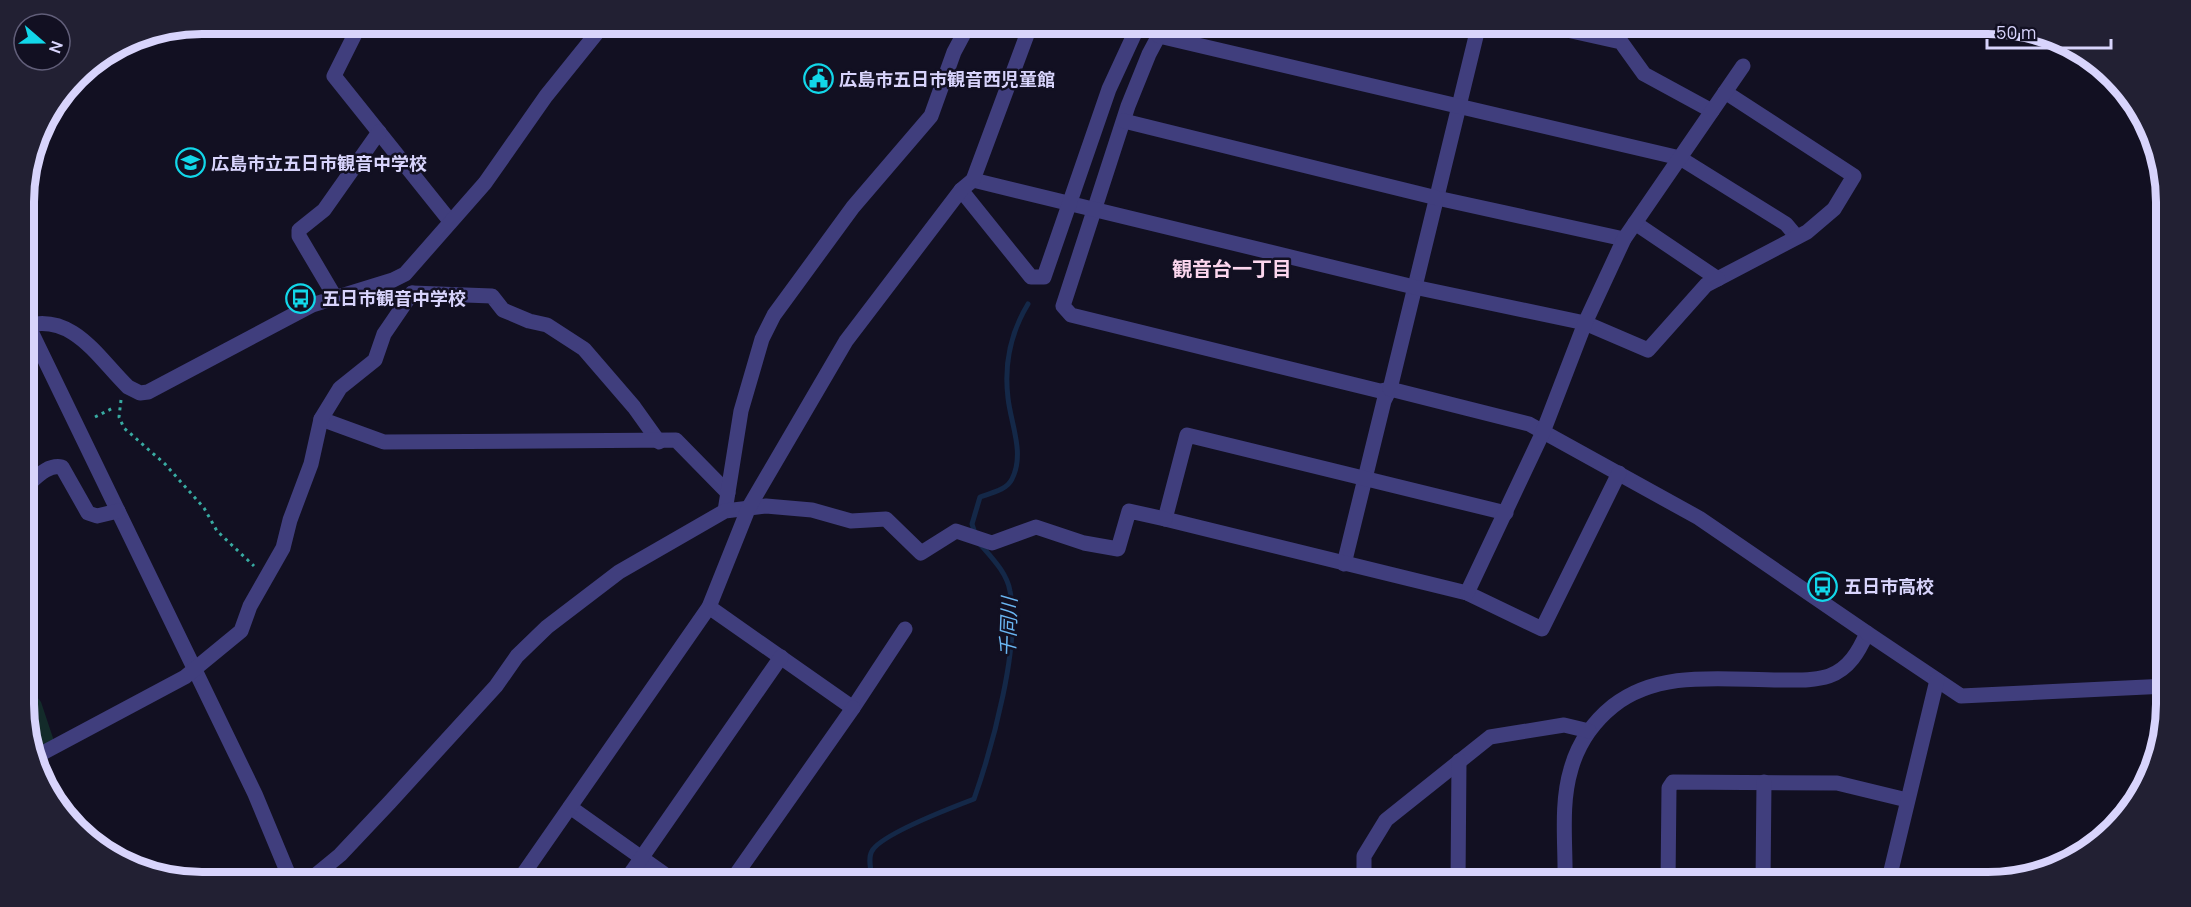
<svg xmlns="http://www.w3.org/2000/svg" width="2191" height="907" font-family="Manrope,'Noto Sans JP',sans-serif">
<style>
.green{fill:#132b2a}
.lines{fill:none;stroke-linecap:round;stroke-linejoin:round}
.stream{stroke:#142848;stroke-width:5}
.path{stroke:#38aba2;stroke-width:3;stroke-dasharray:3 4.5;stroke-linecap:butt}
.minor{stroke:#403e7d;stroke-width:15}
.labels{text-anchor:middle;dominant-baseline:central;stroke-width:5;stroke-linejoin:round;paint-order:stroke}
.poi-label{font-size:18px;font-weight:bold;fill:#d8d4fc;stroke:#121022;text-anchor:start}
.neighbourhood-label{font-size:20px;font-weight:bold;fill:#fcd6ee;stroke:#121022}
.water-label{font-size:20px;font-style:italic;fill:#6ab6f3;stroke:#121022}
.rim{fill:none;stroke:#d8d4fc;stroke-width:8}
</style>
<rect width="100%" height="100%" fill="#121022"/>
<path class="green" d="M25 682 41 702 54 741 35 752 26 728Z"/>
<g class="lines">
<g class="stream">
<path d="M975 533 972 524 980 497C991 493 1007 490 1012 479 1025 453 1011 425 1008 398 1004 365 1011 332 1028 304"/>
<path d="M873 883C872 874 867 859 872 851 881 834 953 807 974 799 992 748 1021 644 1010 591 1007 573 992 558 980 544"/>
</g>
<g class="path">
<path d="M121 400 119 417 124 428 165 464 204 508 217 531 254 566"/>
<path d="M95 417 115 407"/>
</g>
<g class="minor">
<path d="M360 24 334 76 450 221"/>
<path d="M1165 24 1149 54 1128 106 1063 306 1071 315 1380 391 1390 389 1384 401 1344 564"/>
<path d="M1479 24 1390 389 1529 424 1699 518 1867 633C1859 651 1849 669 1829 676 1814 681 1796 680 1780 680 1724 680 1660 669 1613 706 1592 723 1578 744 1571 769 1560 805 1566 846 1565 883"/>
<path d="M1540 24 1621 42 1644 74 1712 111"/>
<path d="M1159 36 1680 158 1786 224 1797 237"/>
<path d="M1124 121 1437 198 1624 239"/>
<path d="M973 180 1414 287 1585 323 1648 350 1706 285 1807 232 1834 209 1854 176 1725 92"/>
<path d="M961 190 1031 277H1044L1109 89 1139 24"/>
<path d="M1635 223 1718 279"/>
<path d="M412 293 492 296 503 310 529 321 547 325 584 349 634 407 659 442"/>
<path d="M335 297 299 236V230L324 210 379 132"/>
<path d="M25 319 255 794 292 883"/>
<path d="M25 326C73 312 98 358 128 387L140 393 148 392 312 305 393 280 405 274 485 183 546 96 604 24"/>
<path d="M321 419 384 442 676 440 728 493"/>
<path d="M25 487C36 478 47 464 62 467L88 513 97 516 118 511"/>
<path d="M725 511 741 411 762 339 774 315 853 207 931 116 954 52 969 24"/>
<path d="M1506 513 1187 435 1165 519 1467 593 1542 629 1619 473"/>
<path d="M1467 593 1543 432 1585 323 1624 239 1743 66"/>
<path d="M709 607 853 708 905 629"/>
<path d="M1867 633 1961 696 2167 686"/>
<path d="M37 756 185 677 241 631 250 606 283 548 290 520 311 464 321 419 340 388 375 360 384 334 412 293"/>
<path d="M570 807 677 883"/>
<path d="M306 883 340 855 390 802 496 686 517 656 547 627 619 572 725 511 766 506 812 510 851 521 886 519 921 553 956 531 992 543 1036 527 1084 543 1118 549 1129 511 1165 519"/>
<path d="M517 883 709 607 749 507 846 341 961 190 973 180 1031 24"/>
<path d="M624 883 781 657"/>
<path d="M730 883 853 708"/>
<path d="M1364 883V856L1386 820 1490 737 1564 725 1589 731"/>
<path d="M1458 883 1459 761"/>
<path d="M1668 883 1669 788 1673 782 1837 783 1907 800"/>
<path d="M1763 883 1764 782"/>
<path d="M1888 883 1937 680"/>
</g>
</g>
<defs>
<symbol id="civic-ring" viewBox="-11 -11 22 22"><circle r="9.5" fill="#121022" stroke="#12d7e9" stroke-width="1.5"/><path d="M-.6-6.5H3V-4.5H.6V-3L4-1V1h2V6H-6V1h2V-1L-.6-3ZM-1.2 2.5V6h2.4V2.5Z" fill="#12d7e9"/></symbol>
<symbol id="school-ring" viewBox="-11 -11 22 22"><circle r="9.5" fill="#121022" stroke="#12d7e9" stroke-width="1.5"/><path d="M0-5L7-2L0 1L-7-2ZM-4 1L0 2.5L4 1V4Q0 6-4 4Z" fill="#12d7e9"/></symbol>
<symbol id="bus-ring" viewBox="-11 -11 22 22"><circle r="9.5" fill="#121022" stroke="#12d7e9" stroke-width="1.5"/><path d="M-5-6H5V4H4V6H2V4H-2V6H-4V4H-5ZM-3.5-4V0h7V-4ZM-3.5 1.2v1.5H-2V1.2ZM2 1.2v1.5H3.5V1.2Z" fill="#12d7e9"/></symbol>
</defs>
<g fill-rule="evenodd">
<use href="#civic-ring" x="802" y="62" width="33" height="33"/>
<use href="#school-ring" x="174" y="146" width="33" height="33"/>
<use href="#bus-ring" x="284" y="282" width="33" height="33"/>
<use href="#bus-ring" x="1806" y="570" width="33" height="33"/>
</g>
<g class="labels">
<g class="poi-label">
<text x="839" y="79">広島市五日市観音西児童館</text>
<text x="211" y="163">広島市立五日市観音中学校</text>
<text x="322" y="298">五日市観音中学校</text>
<text x="1844" y="586">五日市高校</text>
</g>
<g class="neighbourhood-label">
<text x="1232" y="268">観音台一丁目</text>
</g>
<g class="water-label">
<text transform="translate(1008 627) rotate(-88)">千同川</text>
</g>
</g>
<path d="M0 0H2191V907H0ZM202 34H1988A168 168 0 0 1 2156 202V704A168 168 0 0 1 1988 872H202A168 168 0 0 1 34 704V202A168 168 0 0 1 202 34Z" fill="#222033" fill-rule="evenodd"/>
<path class="rim" d="M202 34H1988A168 168 0 0 1 2156 202V704A168 168 0 0 1 1988 872H202A168 168 0 0 1 34 704V202A168 168 0 0 1 202 34Z"/>
<g transform="translate(42 42) rotate(110)"><circle r="28" fill="#121022" stroke="#615e79" stroke-width="1.5"/>
<path d="M0-4.5L10 22L0 15L-10 22Z" fill="#12d7e9"/>
<text y="-9" font-size="16" font-weight="bold" text-anchor="middle" fill="#d8d4fc">N</text>
</g>
<path d="M1987 39v9h124v-9" fill="none" stroke="#d8d4fc" stroke-width="3"/>
<text x="1996" y="39" font-size="18" fill="#d8d4fc" stroke="#121022" stroke-width="4.5" paint-order="stroke">50 m</text>
</svg>
